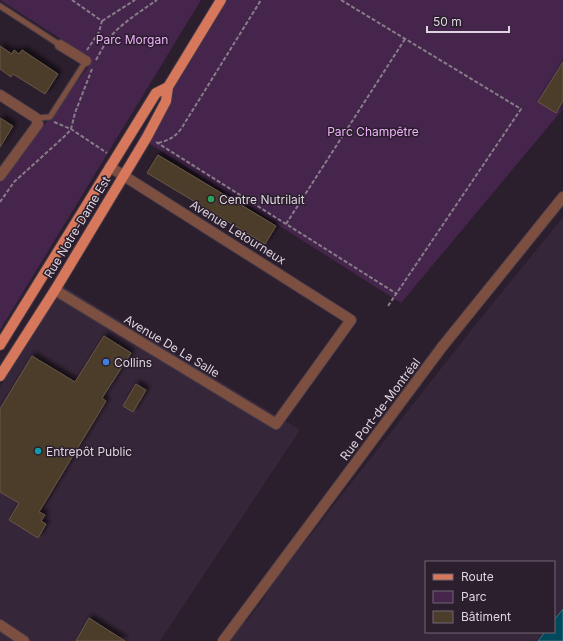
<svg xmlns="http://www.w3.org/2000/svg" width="563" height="641" font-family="Inter,sans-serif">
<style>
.built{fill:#362639}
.green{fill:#45254c}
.water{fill:#01495d;stroke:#437384}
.building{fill:#4b3c2c;stroke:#675746;filter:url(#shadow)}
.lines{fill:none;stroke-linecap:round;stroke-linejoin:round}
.lane-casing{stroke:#473b49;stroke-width:7}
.street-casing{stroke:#473b49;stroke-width:12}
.primary-casing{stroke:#473b49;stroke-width:12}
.path{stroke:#877d89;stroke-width:2;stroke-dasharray:4 2;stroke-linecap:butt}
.lane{stroke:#7d4f41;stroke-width:5}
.street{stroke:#7d4f41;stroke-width:10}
.primary{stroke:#d7785c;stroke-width:10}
.leisure-dot{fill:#2e9e5b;stroke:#2b1e2d;stroke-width:1.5}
.shop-dot{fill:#3f7fe0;stroke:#2b1e2d;stroke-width:1.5}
.culture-dot{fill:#0f9aa8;stroke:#2b1e2d;stroke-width:1.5}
.labels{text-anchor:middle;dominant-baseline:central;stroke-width:3;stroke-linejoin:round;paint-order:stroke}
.park-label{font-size:12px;fill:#eeb2fb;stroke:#2b1e2d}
.poi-label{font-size:12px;fill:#ddd5df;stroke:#2b1e2d;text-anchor:start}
.street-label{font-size:12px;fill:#ddd5df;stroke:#2b1e2d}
</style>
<defs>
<filter id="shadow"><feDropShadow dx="3.5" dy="-3.5" stdDeviation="2" flood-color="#0009"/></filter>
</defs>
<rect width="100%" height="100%" fill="#2b1e2d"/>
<g class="built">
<path d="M563 217V608L554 619V562H426V632H544L537 641H225L240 619 246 622 261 603 272 584 472 329Z"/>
<path d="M63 286 300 430 160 641H0V387Z"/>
</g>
<g class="green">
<path d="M0 0H201L0 330V183L89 66 92 59Z"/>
<path d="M225 0H563V109L401 303 139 137Z"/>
</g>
<path class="water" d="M563 609V641H538L545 632H554V620Z"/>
<g class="building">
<path d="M0 46 12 54 14 50 19 54 22 50 58 74 45 94 13 74 11 77 0 69Z"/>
<path d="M563 62V101L556 113 538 102Z"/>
<path d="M0 118 13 126 0 147Z"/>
<path d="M158 155 276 226 265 244 147 173Z"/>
<path d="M104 336 131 353 102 398 106 401 39 512 45 515 41 521 46 524 38 538 9 520 19 503 0 492V409L32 356 75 382Z"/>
<path d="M136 384 146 390 133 412 123 406Z"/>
<path d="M89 618 125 641H76Z"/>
</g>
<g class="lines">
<defs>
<g id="lane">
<path d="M0 6 60 45"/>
<path d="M36 118 50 117 86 61"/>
</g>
<g id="street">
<path d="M60 45 86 61"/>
<path d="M0 95 36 118 38 124 0 176"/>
<path d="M55 290 276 424 351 320 110 167"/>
<path d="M0 625 24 641"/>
<path d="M223 641 442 347 563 197"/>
</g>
<g id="primary">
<path d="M0 345 156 93 168 87"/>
<path d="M0 376 55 290 147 137 166 101 168 87 221 0"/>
</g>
</defs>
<use href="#lane" class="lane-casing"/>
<use href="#street" class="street-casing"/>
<use href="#primary" class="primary-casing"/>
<g class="path">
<path d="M72 0 102 21 99 32 87 50"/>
<path d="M341 0 521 109 388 306"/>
<path d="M102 21 135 0"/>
<path d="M96 60C100 53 104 45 109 38 122 23 141 11 157 0"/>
<path d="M54 122 71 129 107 153"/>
<path d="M156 142 397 294"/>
<path d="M158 143C169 140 174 138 181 129L261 0"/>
<path d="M0 202 14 182 66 135 71 129 75 113 92 69"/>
<path d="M286 224 405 39"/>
</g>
<use href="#lane" class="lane"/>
<use href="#street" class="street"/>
<use href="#primary" class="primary"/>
</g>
<circle class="leisure-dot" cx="211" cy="199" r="4"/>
<circle class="shop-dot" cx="106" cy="362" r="4"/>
<circle class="culture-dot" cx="38" cy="451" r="4"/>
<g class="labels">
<g class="park-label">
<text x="132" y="39">Parc Morgan</text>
<text x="373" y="131">Parc Champêtre</text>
</g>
<g class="poi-label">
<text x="219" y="199">Centre Nutrilait</text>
<text x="114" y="362">Collins</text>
<text x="46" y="451">Entrepôt Public</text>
</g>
<g class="street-label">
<text transform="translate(77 227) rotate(-59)">Rue Notre-Dame Est</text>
<text transform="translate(238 232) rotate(32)">Avenue Letourneux</text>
<text transform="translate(172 346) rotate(31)">Avenue De La Salle</text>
<text transform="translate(380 409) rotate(-53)">Rue Port-de-Montréal</text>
</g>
</g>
<rect x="425" y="561" width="130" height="72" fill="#2b1e2d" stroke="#726774"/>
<rect x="433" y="574" width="20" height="6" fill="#d7785c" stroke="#726774"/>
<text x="461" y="581" font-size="12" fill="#ddd5df">Route</text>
<rect x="433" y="591" width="20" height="12" fill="#45254c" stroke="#726774"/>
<text x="461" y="601" font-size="12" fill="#ddd5df">Parc</text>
<rect x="433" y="611" width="20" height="12" fill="#4b3c2c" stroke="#726774"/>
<text x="461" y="621" font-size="12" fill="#ddd5df">Bâtiment</text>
<path d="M427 26v6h82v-6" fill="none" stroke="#ddd5df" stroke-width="2"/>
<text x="433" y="26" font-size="12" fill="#ddd5df" stroke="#2b1e2d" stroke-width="3" paint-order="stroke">50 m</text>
</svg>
